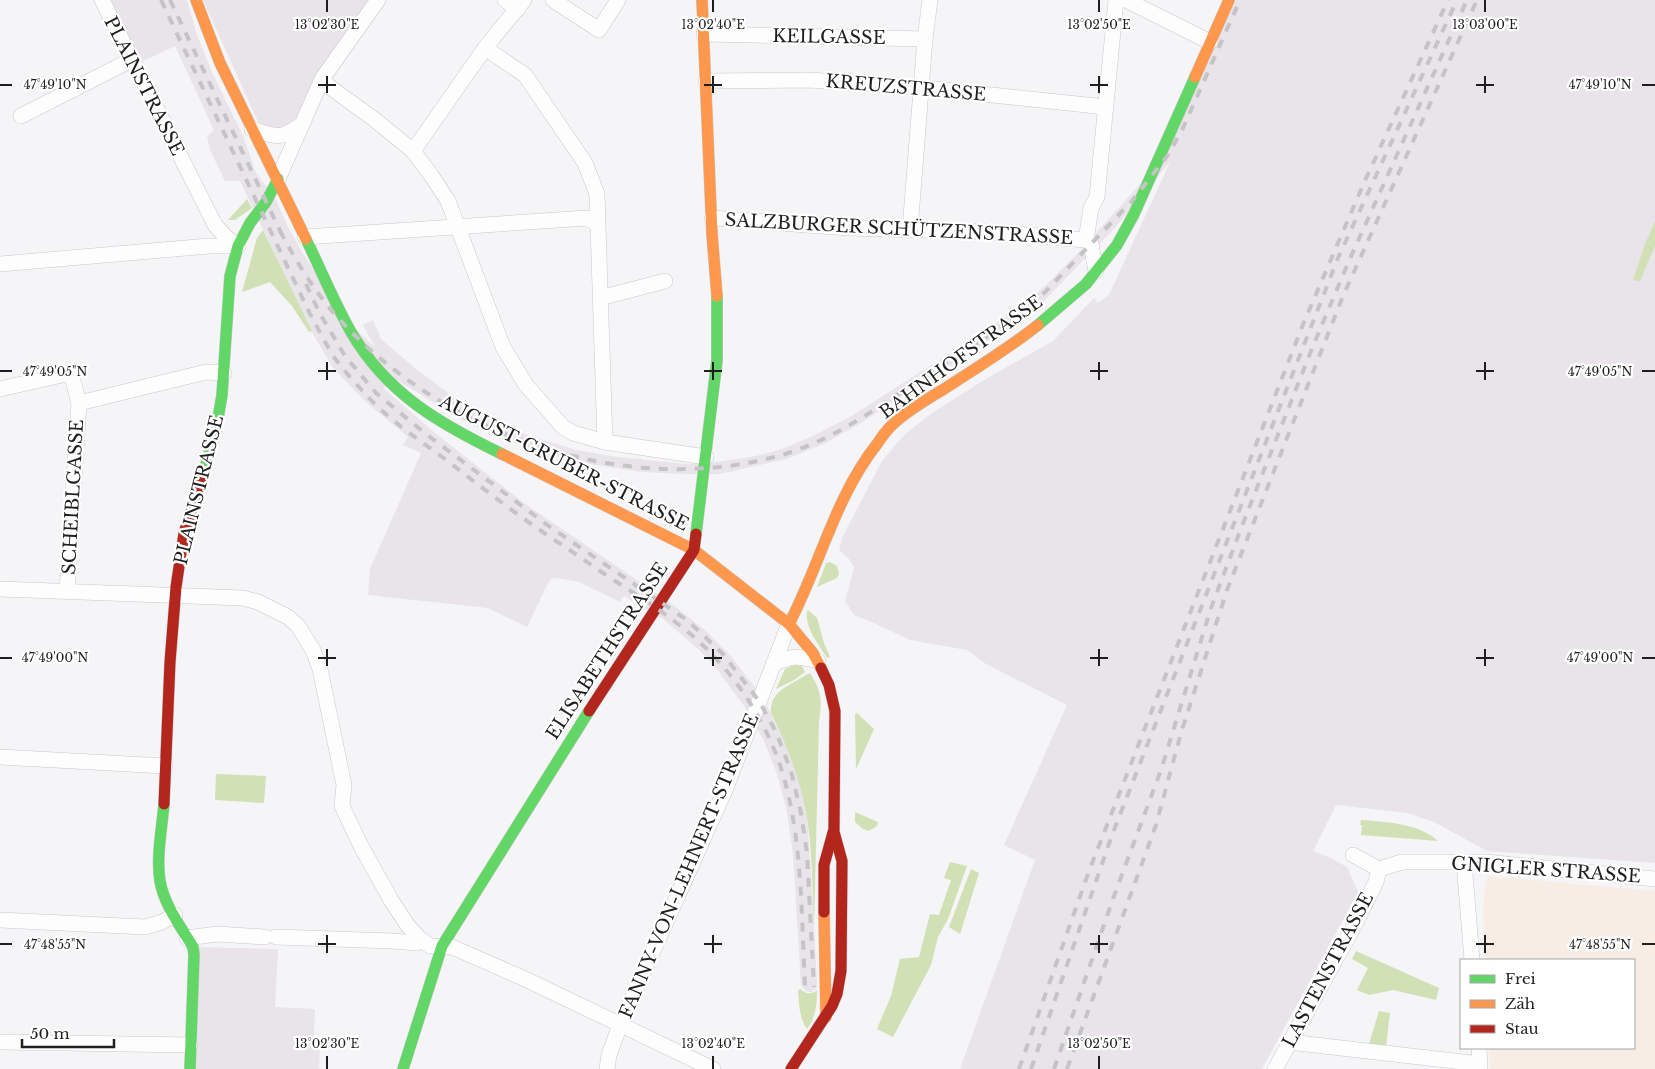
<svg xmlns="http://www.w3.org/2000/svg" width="1655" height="1069" font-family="'Libre Baskerville',serif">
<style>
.commercial{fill:#f7ede4}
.built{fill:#e8e4ea}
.green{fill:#d2e0b6}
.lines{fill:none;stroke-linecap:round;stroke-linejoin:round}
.street-casing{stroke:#c9c8c9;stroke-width:16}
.fast-casing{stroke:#c9c8c9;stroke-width:12}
.slow-casing{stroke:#c9c8c9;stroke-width:12}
.jam-casing{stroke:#c9c8c9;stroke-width:12}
.street{stroke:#fefdfe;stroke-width:15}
.fast{stroke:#63d668;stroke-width:11}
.slow{stroke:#ff974d;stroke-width:11}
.jam{stroke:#b3261e;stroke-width:11}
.rail{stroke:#c4c4c4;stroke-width:4;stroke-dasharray:9 9;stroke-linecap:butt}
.ticks{fill:none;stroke:#201f20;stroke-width:2}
.labels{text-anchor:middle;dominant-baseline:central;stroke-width:4.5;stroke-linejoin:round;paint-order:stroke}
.street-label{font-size:18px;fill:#201f20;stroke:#fff}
.ticks-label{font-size:12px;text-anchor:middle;fill:#201f20;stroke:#fff;stroke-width:4.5;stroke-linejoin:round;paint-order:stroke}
</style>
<rect width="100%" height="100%" fill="#f5f4f6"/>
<path class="commercial" d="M1487 876 1655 891V1069H1490L1489 1048H1634V960H1485L1483 907Z"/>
<g class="built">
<path d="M111 0H187L197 35 211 70 243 136 256 173 275 198 288 227 303 254 355 329 375 347 363 325 373 320 381 339 415 368 460 402 461 406 502 427 576 450 617 457 688 464 718 462 756 456 782 449 813 436 850 417 991 327 1025 304 1050 281 1078 253 1143 181 1236 0H1655V863L1487 851 1434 822 1408 813 1336 805 1313 851 1331 858 1347 867 1358 892 1262 1069H960L1035 860 1004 845 1067 705 986 664 967 650 910 640 874 623 854 615 845 601 854 568 850 560 839 550 842 538 882 461 905 434 932 413 984 380 1053 341 1094 298 1098 303 1109 295 1170 162 1113 230 1039 306 1015 324 861 423 824 444 786 459 720 474H684L642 472 590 464 543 453 498 437 458 418 397 380 383 388 435 433 524 503 668 601 706 631 730 655 763 698 789 751 796 770 806 809 810 854 817 980V988L812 992H806L801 985 793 855 787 811 777 774 763 739 747 710 713 664 698 649 662 618 624 596 620 602 579 582 557 578 551 579 547 585 527 627 488 608 368 595 370 569 421 453 403 445 408 437 367 403 333 368 313 334 240 181H225L210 150 207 137 214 130 175 46 141 62Z"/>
<path d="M203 0H378L301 125 285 132 260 126Z"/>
<path d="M193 947 278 949 275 1007 315 1009 313 1049H320L319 1068 323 1069H190Z"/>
</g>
<g class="green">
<path d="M247 199 252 208 235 220H228Z"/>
<path d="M1655 221V246L1640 281 1633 280 1645 244Z"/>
<path d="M263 230 312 331 309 332 292 306 270 282 242 292 257 238Z"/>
<path d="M830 562 837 566 839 574 837 578 817 587 826 563Z"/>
<path d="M808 610 817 618 824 643 830 657 827 658C818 643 805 629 807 611Z"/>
<path d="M794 665 802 666 805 672 794 680 776 689 785 669Z"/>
<path d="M810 673C822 693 822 699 819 722L814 927C812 887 813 846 805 807 798 774 786 743 771 713 770 695 782 689 796 681 801 678 805 675 810 673Z"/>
<path d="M857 713 874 729 856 769 855 714Z"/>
<path d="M216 774 266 776 264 803 215 800Z"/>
<path d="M855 812 878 822 877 826 869 831 863 829 855 822Z"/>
<path d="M1361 820C1385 822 1419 823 1438 841L1361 835 1362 825H1360Z"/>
<path d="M950 862 967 866 948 919 938 937 931 965 893 1037 877 1029 891 996 900 959 919 957 930 914 939 915 951 880 944 878Z"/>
<path d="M971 869 979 873 960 934 949 927Z"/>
<path d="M1356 951 1439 988 1436 1000 1393 990 1369 995 1357 990 1368 968 1352 959Z"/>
<path d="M801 989C804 994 812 995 817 990 817 1004 816 1017 807 1029 799 1018 799 1002 798 990Z"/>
<path d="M1379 1011 1390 1013 1386 1046 1369 1044Z"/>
</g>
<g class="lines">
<defs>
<g id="street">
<path d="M102 0 215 225 226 237 238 246"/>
<path d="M505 0 518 9"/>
<path d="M553 0 599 30 618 0"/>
<path d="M1126 0 1210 42"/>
<path d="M704 34 925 39"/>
<path d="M485 48 525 75 585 163 597 194 605 442"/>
<path d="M322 79 331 88 374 119 413 151 431 175 448 201 503 347 526 385 563 427 573 433 605 442 706 457"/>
<path d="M706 81 809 80 916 87 1106 107"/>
<path d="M21 116 131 60"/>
<path d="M252 129C277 137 279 140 301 125"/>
<path d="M413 151 485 48 524 0"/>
<path d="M278 179 322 79 378 0"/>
<path d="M712 218 849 228 992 232 1086 240"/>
<path d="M914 230 911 217 925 39 930 0"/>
<path d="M305 237 587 218 597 224"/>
<path d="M0 264 209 246H238"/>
<path d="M1096 271 1091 244 1086 240 1091 208 1097 197 1116 0"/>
<path d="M600 298 665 281"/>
<path d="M0 389 71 373 79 403 206 372 224 373"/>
<path d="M0 589 243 598 258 602 288 617 298 626 313 650 320 669 344 785 342 806 361 846 391 900 408 926 420 939 430 946 452 947 523 978 713 1069"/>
<path d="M67 591 79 403"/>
<path d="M773 664C791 655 799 656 818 661"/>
<path d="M0 757 165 766"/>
<path d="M1353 855 1379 869"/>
<path d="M1464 862 1472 960"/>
<path d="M1379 869 1402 862H1486L1655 879"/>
<path d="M0 920 145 927 162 922 175 915"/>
<path d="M276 937 392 941 417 943"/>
<path d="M187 938 217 934 265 937"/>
<path d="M0 1042 190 1045"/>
<path d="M1289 1042 1480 1064"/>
<path d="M1479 1048 1480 1069"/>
<path d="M607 1069 609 1055 620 1025 725 790 789 624"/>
<path d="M1275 1069 1353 928 1376 882 1379 869"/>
</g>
<g id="fast">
<path d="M306 239C321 270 334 302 351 332 387 394 440 424 502 454"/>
<path d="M1038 325 1086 284 1117 245 1134 214 1195 77"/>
<path d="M203 474 216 430 222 395 230 276 238 246 250 223 266 202 278 179"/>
<path d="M696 534 717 360V296"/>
<path d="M164 804C162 827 156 859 160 881 164 905 181 927 193 947L194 955 190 1069"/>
<path d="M403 1069 442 946 589 711"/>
</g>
<g id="slow">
<path d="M196 0 220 63 306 239"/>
<path d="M702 0 712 234 717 296"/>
<path d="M1195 77 1229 0"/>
<path d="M502 454 694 550 789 624 813 653 821 668"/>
<path d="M789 624C820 565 835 497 877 444 881 438 886 431 891 426 904 413 927 399 944 389 976 368 1008 349 1038 325"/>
<path d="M824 912 826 1017"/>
</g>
<g id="jam">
<path d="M821 668 829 685 835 711 834 829 824 865V912"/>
<path d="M589 711 694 550 696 534"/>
<path d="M164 804 170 662 176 587 184 533 203 474"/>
<path d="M791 1069 832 1006 837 994 841 971 842 861 834 832"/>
</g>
</defs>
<use href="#street" class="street-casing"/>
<use href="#fast" class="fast-casing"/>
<use href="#slow" class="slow-casing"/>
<use href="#jam" class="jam-casing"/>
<use href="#street" class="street"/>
<use href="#fast" class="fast"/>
<use href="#slow" class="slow"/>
<use href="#jam" class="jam"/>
<g class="rail">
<path d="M161 0 310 314C318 328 325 343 334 357 344 371 357 385 369 398 391 421 419 440 445 459 472 480 499 501 527 521 551 538 576 554 600 571 625 588 651 603 674 621 719 654 755 701 776 754 803 824 801 912 805 987"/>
<path d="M170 0 283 237"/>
<path d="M280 231C297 263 316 294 341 321 447 436 626 498 778 456 834 441 882 404 929 374 968 348 1009 325 1044 293L1132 201 1168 155 1183 128 1240 0"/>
<path d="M306 284 319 312 345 356 376 393 426 434 550 527 687 620 723 654 759 701 776 732 791 771 801 813 807 853 814 987"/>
<path d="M1019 1069 1089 871 1304 322 1363 185 1448 0"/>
<path d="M1031 1069 1112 835 1338 258 1457 0"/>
<path d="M1054 1069 1114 896 1161 770 1211 608 1240 531 1313 346 1348 263 1467 0"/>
<path d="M1067 1069 1156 825 1181 733 1227 590 1343 296 1477 0"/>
</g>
</g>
<path class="ticks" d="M327 0V12M713 0V12M1099 0V12M1485 0V12M327 76V93M713 76V93M1099 76V93M1485 76V93M0 85H12M318 85H336M704 85H722M1090 85H1108M1476 85H1494M1642 85H1655M327 362V380M713 362V380M1099 362V380M1485 362V380M0 371H12M318 371H336M704 371H722M1090 371H1108M1476 371H1494M1642 371H1655M327 649V666M713 649V666M1099 649V666M1485 649V666M0 658H12M318 658H336M704 658H722M1090 658H1108M1476 658H1494M1642 658H1655M327 935V953M713 935V953M1099 935V953M1485 935V953M0 944H12M318 944H336M704 944H722M1090 944H1108M1476 944H1494M1642 944H1655M327 1056V1069M713 1056V1069M1099 1056V1069"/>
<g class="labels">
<g class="street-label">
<text transform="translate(829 37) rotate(1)">KEILGASSE</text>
<text transform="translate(144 86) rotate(63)">PLAINSTRASSE</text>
<text transform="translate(906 88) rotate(5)">KREUZSTRASSE</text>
<text transform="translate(899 229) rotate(3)">SALZBURGER SCHÜTZENSTRASSE</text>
<text transform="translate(961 357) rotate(-36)">BAHNHOFSTRASSE</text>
<text transform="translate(564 463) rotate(27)">AUGUST-GRUBER-STRASSE</text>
<text transform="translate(199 490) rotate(-76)">PLAINSTRASSE</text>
<text transform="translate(73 497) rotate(-87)">SCHEIBLGASSE</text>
<text transform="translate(607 651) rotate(-57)">ELISABETHSTRASSE</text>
<text transform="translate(689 866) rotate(-67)">FANNY-VON-LEHNERT-STRASSE</text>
<text transform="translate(1546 870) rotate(4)">GNIGLER STRASSE</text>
<text transform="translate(1328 970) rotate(-62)">LASTENSTRASSE</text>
</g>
</g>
<g class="ticks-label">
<text x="327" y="29">13°02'30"E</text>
<text x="713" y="29">13°02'40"E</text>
<text x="1099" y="29">13°02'50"E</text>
<text x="1485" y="29">13°03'00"E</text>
<text x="55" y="89">47°49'10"N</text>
<text x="1600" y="89">47°49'10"N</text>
<text x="55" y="376">47°49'05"N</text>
<text x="1600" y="376">47°49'05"N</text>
<text x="55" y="662">47°49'00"N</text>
<text x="1600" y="662">47°49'00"N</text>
<text x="55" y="949">47°48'55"N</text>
<text x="1600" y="949">47°48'55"N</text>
<text x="327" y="1048">13°02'30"E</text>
<text x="713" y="1048">13°02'40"E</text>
<text x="1099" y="1048">13°02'50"E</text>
</g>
<rect x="1460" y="959" width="175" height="90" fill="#ffffff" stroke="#a6a5a6"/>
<rect x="1470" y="975" width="25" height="8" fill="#63d668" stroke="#a6a5a6"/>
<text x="1505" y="984" font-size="15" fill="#201f20">Frei</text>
<rect x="1470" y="1000" width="25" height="8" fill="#ff974d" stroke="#a6a5a6"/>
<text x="1505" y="1009" font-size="15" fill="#201f20">Zäh</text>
<rect x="1470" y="1025" width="25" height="8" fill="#b3261e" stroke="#a6a5a6"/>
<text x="1505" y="1034" font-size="15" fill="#201f20">Stau</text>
<path d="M22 1039v8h92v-8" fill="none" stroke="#201f20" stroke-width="2.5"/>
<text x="30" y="1039" font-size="15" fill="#201f20" stroke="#ffffff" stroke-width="4" paint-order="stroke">50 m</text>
</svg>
